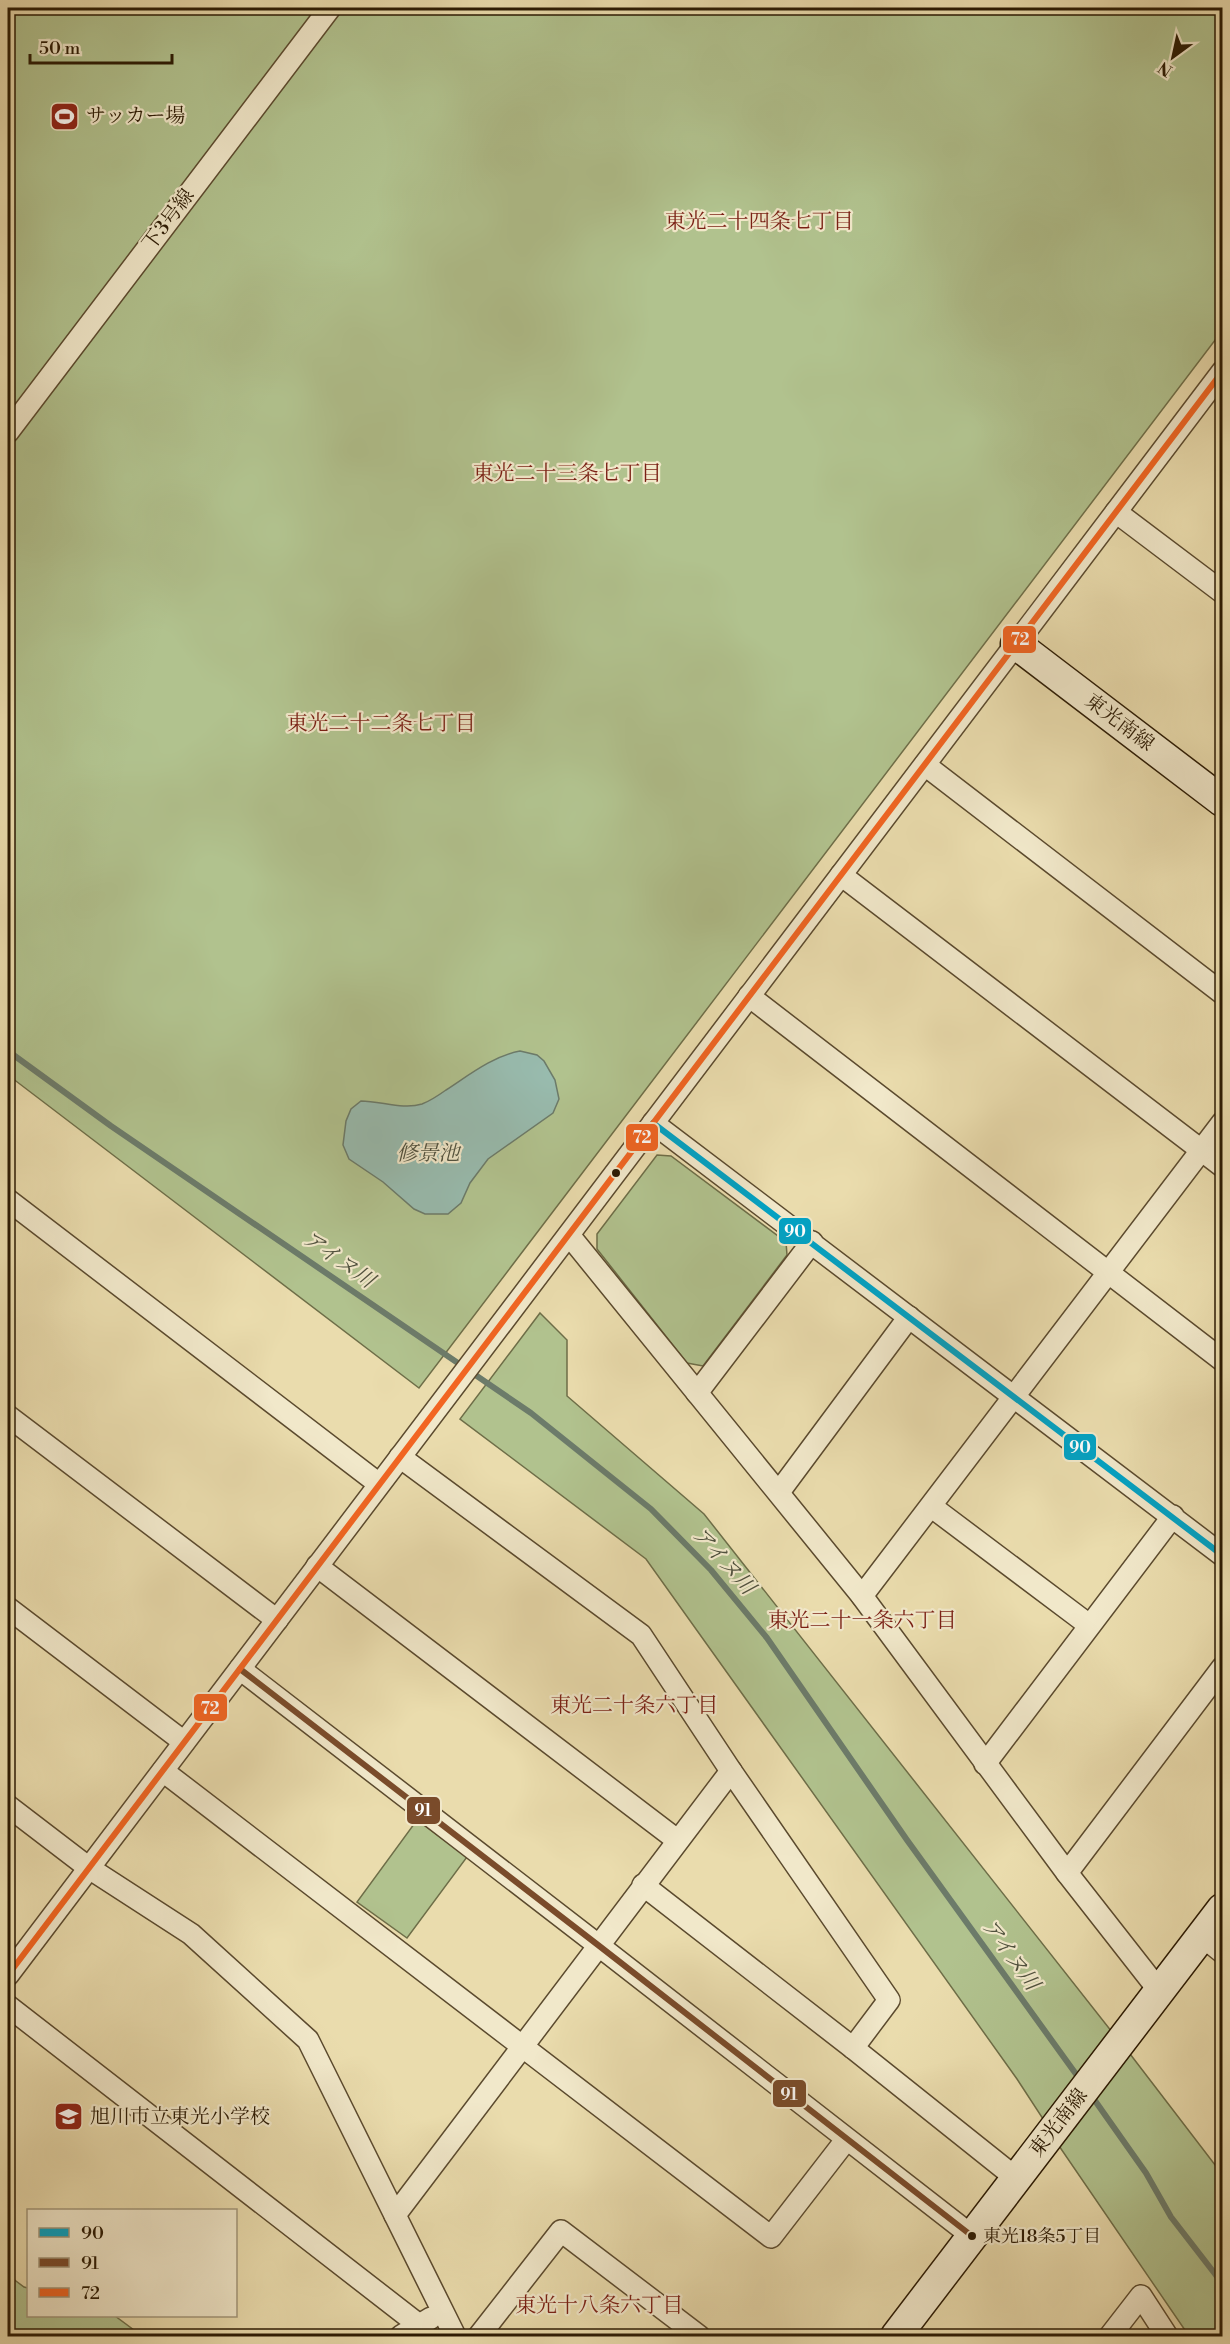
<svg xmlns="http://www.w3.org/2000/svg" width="1230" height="2344" font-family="'Libre Bodoni','Noto Serif JP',serif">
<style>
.green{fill:#b1c28e;stroke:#6e6e48;stroke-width:1.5}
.water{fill:#98bbae;stroke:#6c7b6a;stroke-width:1.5}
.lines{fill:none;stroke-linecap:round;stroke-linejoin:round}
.stream{stroke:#6c7b6a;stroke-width:6}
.street-casing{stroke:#5b4a2e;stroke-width:24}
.secondary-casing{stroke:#2b1a03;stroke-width:33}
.street{stroke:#f1e8ca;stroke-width:21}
.secondary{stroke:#f1e8ca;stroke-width:30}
.bus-1-casing{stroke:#f1e8ca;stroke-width:10}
.bus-2-casing{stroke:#f1e8ca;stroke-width:10}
.bus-3-casing{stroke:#f1e8ca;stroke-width:10}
.bus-1{stroke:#02a2c4;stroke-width:6}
.bus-2{stroke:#7a4b2a;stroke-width:6}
.bus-3{stroke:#f26522;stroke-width:6}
.bus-dot{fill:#2b1a03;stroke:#f1e8ca;stroke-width:2}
.labels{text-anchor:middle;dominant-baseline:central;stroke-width:4.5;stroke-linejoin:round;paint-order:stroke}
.bus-label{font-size:18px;fill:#2b1a03;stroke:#f1e8ca;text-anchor:start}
.poi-label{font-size:20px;fill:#2b1a03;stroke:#f1e8ca;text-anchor:start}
.street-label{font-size:20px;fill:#2b1a03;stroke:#f1e8ca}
.neighbourhood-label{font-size:21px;fill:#7a1f14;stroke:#f1e8ca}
.water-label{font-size:21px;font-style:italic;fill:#51523f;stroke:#f1e8ca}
.line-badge{stroke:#f1e8ca;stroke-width:2}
.badge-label{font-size:16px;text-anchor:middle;font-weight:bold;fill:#fff}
</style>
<rect width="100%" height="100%" fill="#eadcad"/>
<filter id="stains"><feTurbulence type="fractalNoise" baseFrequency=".00333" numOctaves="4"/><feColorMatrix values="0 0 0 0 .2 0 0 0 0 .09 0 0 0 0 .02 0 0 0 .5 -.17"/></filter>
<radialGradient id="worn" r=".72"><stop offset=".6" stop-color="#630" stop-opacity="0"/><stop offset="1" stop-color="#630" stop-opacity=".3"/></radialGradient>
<g class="green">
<path d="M8 8H1222V331L419 1388 8 1075Z"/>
<path d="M657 1155 671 1156 786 1242 787 1255 703 1366 687 1363 597 1249V1234Z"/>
<path d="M540 1313 567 1340V1396L704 1514 1112 2032 1045 2122 1017 2079 646 1559 460 1419Z"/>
<path d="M417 1820 467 1857 407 1938 357 1902Z"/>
<path d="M1127 2050 1222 2174V2336H1189L1057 2143Z"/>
<path d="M8 2275 24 2287 28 2288V2316H115L142 2336H8Z"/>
</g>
<path class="water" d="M520 1051 537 1055 544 1061 555 1080 559 1099 553 1113 488 1159 470 1183 461 1203 448 1214H425L414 1209 383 1182 349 1159 343 1145 346 1121 351 1109 361 1101C381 1101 403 1110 422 1104 430 1101 439 1095 446 1090 469 1075 493 1056 520 1051Z"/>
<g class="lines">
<g class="stream">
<path d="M8 1051 111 1126 531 1413 651 1509 711 1570 767 1638 907 1840 1081 2081"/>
<path d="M1091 2095 1146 2173 1171 2217 1222 2283"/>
</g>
<defs>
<g id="street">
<path d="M8 432 330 8"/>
<path d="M1116 512 1222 592"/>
<path d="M925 765 1222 993"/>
<path d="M841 875 1222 1166"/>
<path d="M749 996 1222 1360"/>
<path d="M653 1123 1222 1555"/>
<path d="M8 1200 379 1484"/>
<path d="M569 1235 862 1596 1067 1873 1161 1993"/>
<path d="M697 1393 812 1242"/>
<path d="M8 1416 277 1620"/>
<path d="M400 1457 641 1635 731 1771 889 2000 853 2048"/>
<path d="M779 1492 909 1317"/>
<path d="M932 1507 1089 1625"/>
<path d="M317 1566 677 1840"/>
<path d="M862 1596 1222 1123"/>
<path d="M8 1608 184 1742"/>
<path d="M240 1669 598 1945 972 2236"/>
<path d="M985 1764 1173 1516"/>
<path d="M163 1771 771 2237 846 2140"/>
<path d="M8 1806 89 1868 191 1934 308 2040 455 2336"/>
<path d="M1067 1873 1222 1668"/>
<path d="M643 1885 853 2048 1016 2178"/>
<path d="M1202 1936 1222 1952"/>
<path d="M8 1975 1222 372"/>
<path d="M8 2006 419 2325"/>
<path d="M395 2215 731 1771"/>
<path d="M401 2336 431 2318"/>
<path d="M479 2336 561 2231 699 2336"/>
<path d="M1110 2336 1141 2296 1167 2336"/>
</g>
<g id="secondary">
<path d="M1016 644 1222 801"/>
<path d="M896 2336 1222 1909"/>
</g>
</defs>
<use href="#street" class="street-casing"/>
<use href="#secondary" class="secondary-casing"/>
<use href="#street" class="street"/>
<use href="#secondary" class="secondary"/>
<defs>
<path id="bus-1" d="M653 1123 1222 1555"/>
<path id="bus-2" d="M240 1669 598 1945 972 2236"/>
<path id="bus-3" d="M8 1975 1222 372"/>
</defs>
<use href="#bus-1" class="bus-1-casing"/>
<use href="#bus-2" class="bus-2-casing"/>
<use href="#bus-3" class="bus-3-casing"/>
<use href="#bus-1" class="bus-1"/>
<use href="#bus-2" class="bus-2"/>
<use href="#bus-3" class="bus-3"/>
</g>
<defs>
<symbol id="stadium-square" viewBox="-11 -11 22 22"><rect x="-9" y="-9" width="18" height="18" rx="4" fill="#8f2418" stroke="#f1e8ca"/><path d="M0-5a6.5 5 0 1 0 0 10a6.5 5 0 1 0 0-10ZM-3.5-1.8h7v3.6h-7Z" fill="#fff"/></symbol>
<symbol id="school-square" viewBox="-11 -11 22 22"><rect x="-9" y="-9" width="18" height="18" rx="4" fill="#8f2418" stroke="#f1e8ca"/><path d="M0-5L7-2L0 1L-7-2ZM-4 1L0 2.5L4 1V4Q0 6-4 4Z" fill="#fff"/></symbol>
</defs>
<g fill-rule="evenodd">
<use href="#stadium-square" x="48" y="100" width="33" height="33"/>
<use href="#school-square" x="52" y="2100" width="33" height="33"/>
</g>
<g class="bus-dot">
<circle cx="616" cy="1173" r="5"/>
<circle cx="972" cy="2236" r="5"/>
</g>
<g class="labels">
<g class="bus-label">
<text x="983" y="2236">東光18条5丁目</text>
</g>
<g class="poi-label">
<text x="86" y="116">サッカー場</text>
<text x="90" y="2117">旭川市立東光小学校</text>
</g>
<g class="street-label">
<text transform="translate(169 220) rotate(-53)">下3号線</text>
<text transform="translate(1119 723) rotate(37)">東光南線</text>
<text transform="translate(1059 2123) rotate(-52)">東光南線</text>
</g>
<g class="neighbourhood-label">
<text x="759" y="222">東光二十四条七丁目</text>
<text x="567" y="474">東光二十三条七丁目</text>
<text x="381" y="724">東光二十二条七丁目</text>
<text x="862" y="1621">東光二十一条六丁目</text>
<text x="634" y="1706">東光二十条六丁目</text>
<text x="599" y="2306">東光十八条六丁目</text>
</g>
<g class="water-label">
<text x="428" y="1154">修景池</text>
<text transform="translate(338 1260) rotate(35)">アイヌ川</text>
<text transform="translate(723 1561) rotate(48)">アイヌ川</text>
<text transform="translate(1010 1955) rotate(54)">アイヌ川</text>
</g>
</g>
<g class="line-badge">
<rect x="1002" y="625" width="35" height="29" rx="6" fill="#f26522"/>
<rect x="625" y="1123" width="34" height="29" rx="6" fill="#f26522"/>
<rect x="778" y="1217" width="34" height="28" rx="6" fill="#02a2c4"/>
<rect x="1063" y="1433" width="34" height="28" rx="6" fill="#02a2c4"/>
<rect x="193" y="1693" width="35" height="29" rx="6" fill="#f26522"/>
<rect x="406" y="1796" width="35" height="29" rx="6" fill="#7a4b2a"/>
<rect x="772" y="2079" width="35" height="29" rx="6" fill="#7a4b2a"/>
</g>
<g class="badge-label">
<text x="1020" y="645">72</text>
<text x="642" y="1143">72</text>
<text x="795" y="1237">90</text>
<text x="1080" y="1453">90</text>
<text x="210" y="1714">72</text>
<text x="423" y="1816">91</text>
<text x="789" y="2100">91</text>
</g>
<rect width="1230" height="2344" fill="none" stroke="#eadcad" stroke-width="30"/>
<rect x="9" y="9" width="1212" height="2326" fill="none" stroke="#2b1a03" stroke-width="3"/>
<rect x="15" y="15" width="1200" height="2314" fill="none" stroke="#2b1a03" stroke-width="1.5"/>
<rect x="27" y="2209" width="210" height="108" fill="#f1e8ca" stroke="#a2967a" stroke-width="1.5"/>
<rect x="39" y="2228" width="30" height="9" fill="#02a2c4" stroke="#a2967a" stroke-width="1.5"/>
<text x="81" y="2239" font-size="18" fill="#2b1a03">90</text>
<rect x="39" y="2258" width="30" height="9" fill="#7a4b2a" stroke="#a2967a" stroke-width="1.5"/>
<text x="81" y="2269" font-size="18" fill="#2b1a03">91</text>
<rect x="39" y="2288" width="30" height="9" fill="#f26522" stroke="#a2967a" stroke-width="1.5"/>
<text x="81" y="2299" font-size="18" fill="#2b1a03">72</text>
<g transform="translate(1173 57) rotate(213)" stroke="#f1e8ca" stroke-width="4.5" paint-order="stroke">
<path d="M0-4.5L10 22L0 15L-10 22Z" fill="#2b1a03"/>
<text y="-9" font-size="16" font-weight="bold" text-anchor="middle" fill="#2b1a03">N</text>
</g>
<path d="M30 54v9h142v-9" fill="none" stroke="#2b1a03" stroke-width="3"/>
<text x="39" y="54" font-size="18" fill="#2b1a03" stroke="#f1e8ca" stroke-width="4.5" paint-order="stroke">50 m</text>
<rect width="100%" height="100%" filter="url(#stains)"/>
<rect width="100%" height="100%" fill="url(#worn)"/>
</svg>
